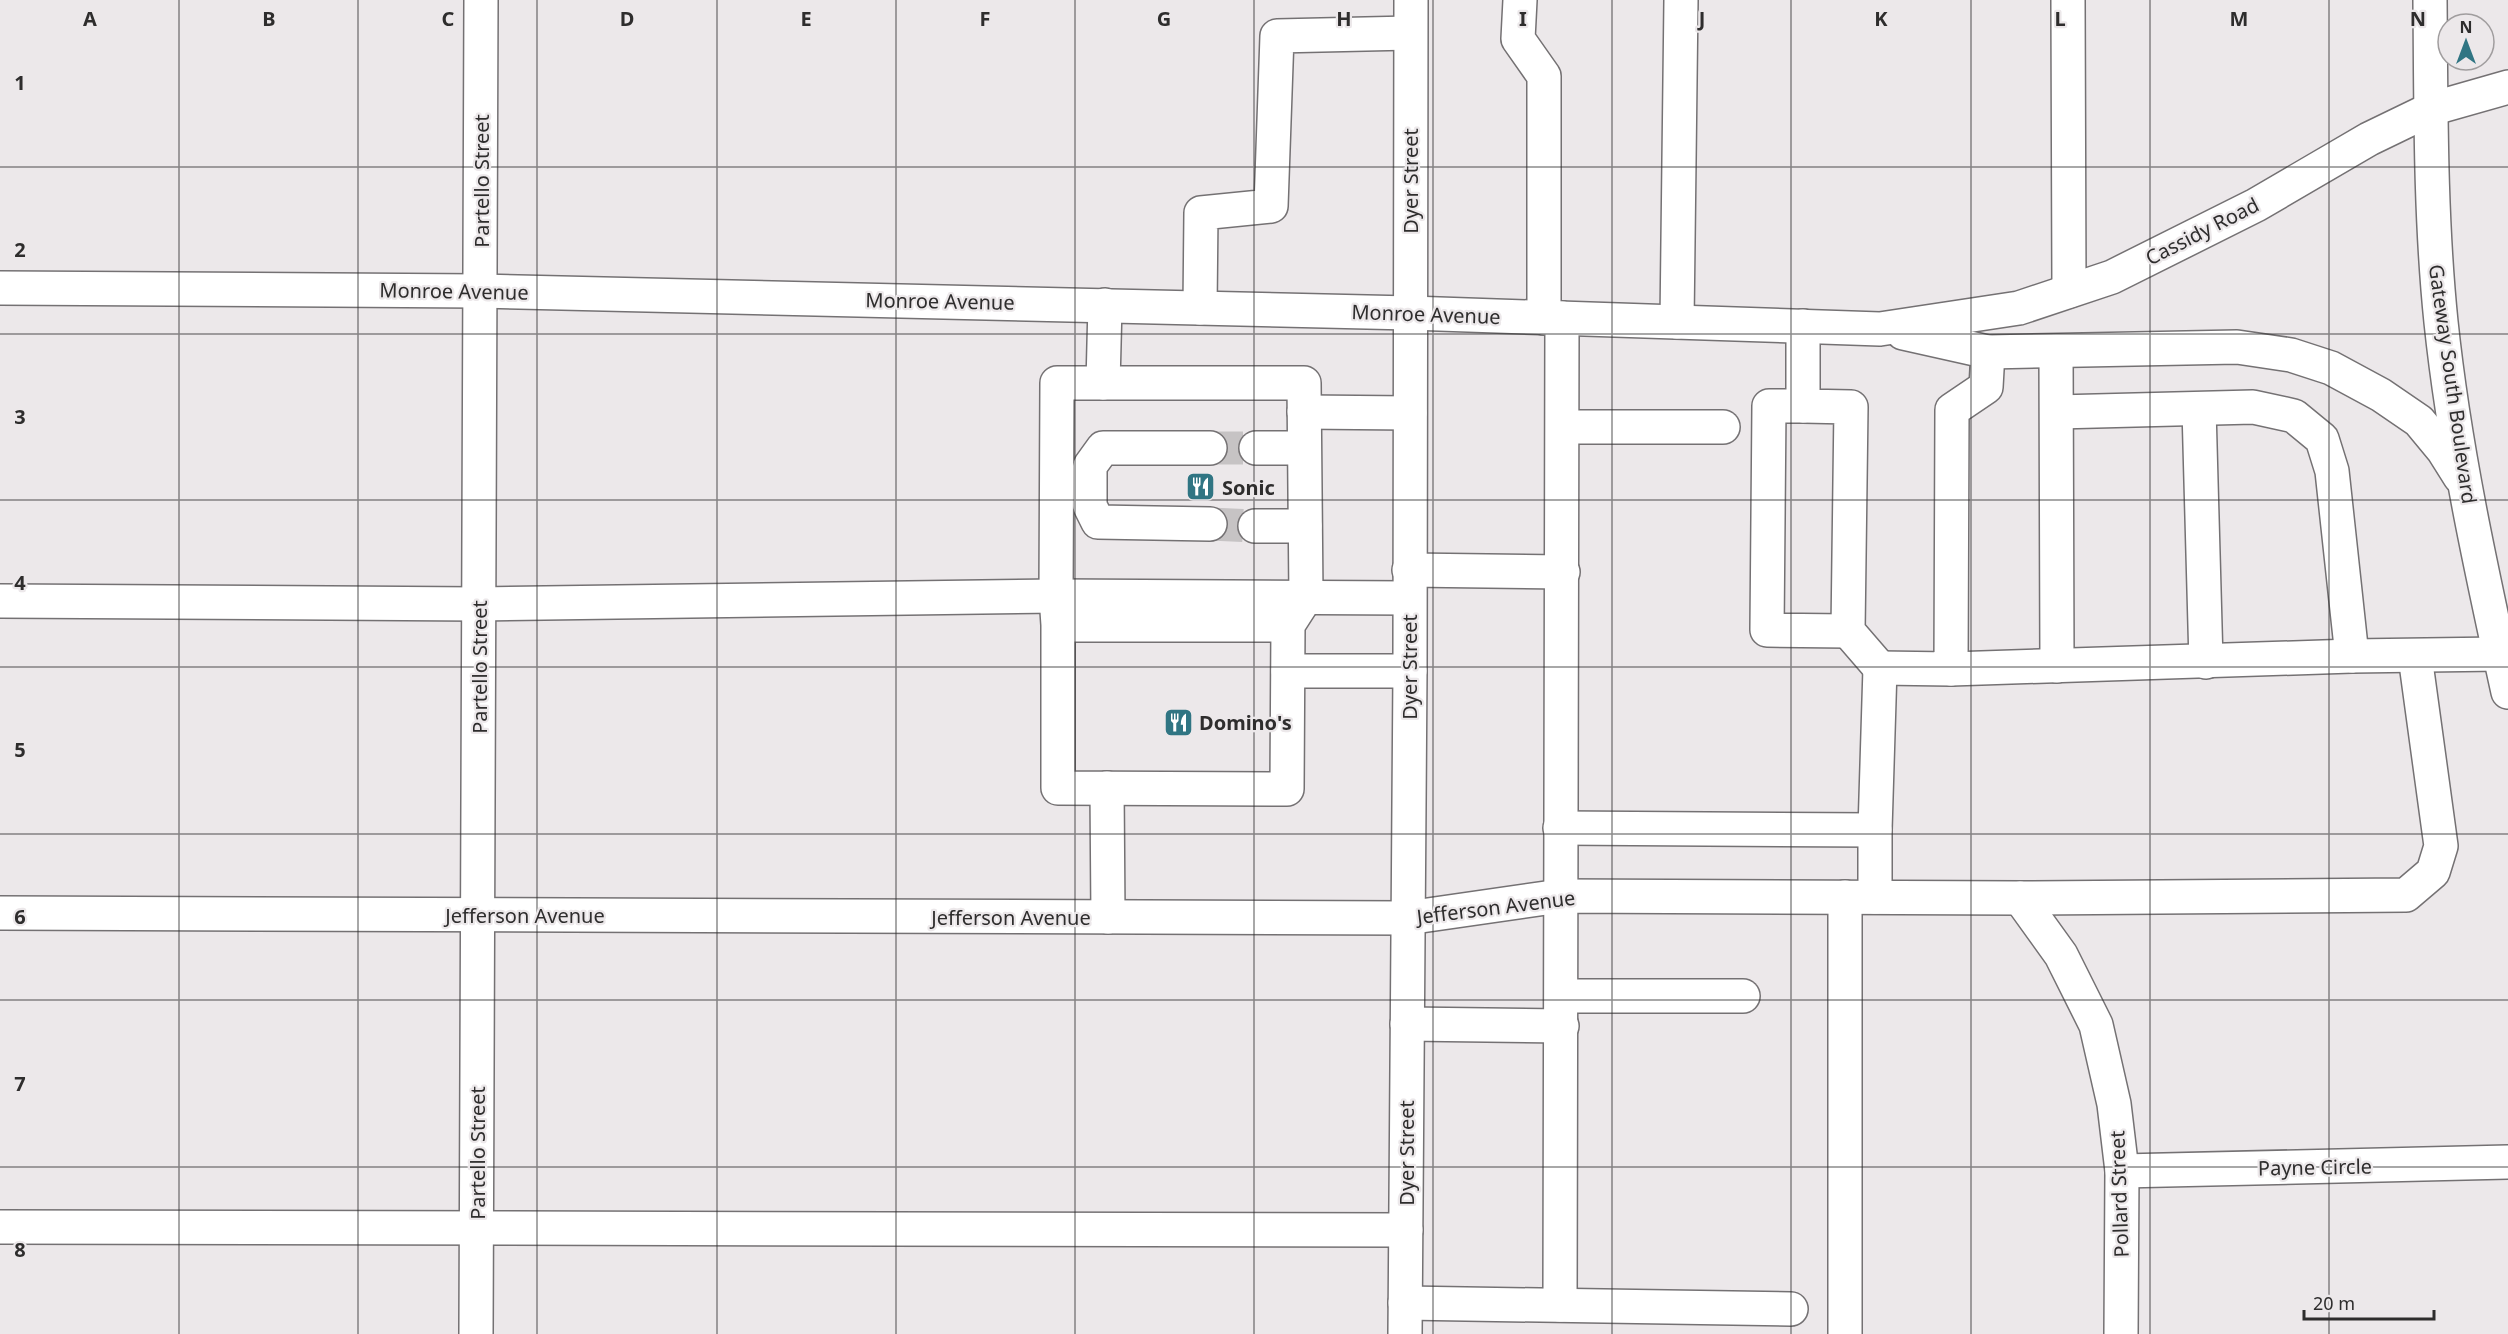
<svg xmlns="http://www.w3.org/2000/svg" width="2508" height="1334" font-family="'Noto Sans',sans-serif">
<style>
.lines{fill:none;stroke-linecap:round;stroke-linejoin:round}
.minor-tunnel{stroke:#c6c3c4;stroke-width:33;stroke-dasharray:33 16;stroke-linecap:butt}
.minor-casing{stroke:#747173;stroke-width:36}
.major-casing{stroke:#747173;stroke-width:36}
.minor{stroke:#fff;stroke-width:33}
.major{stroke:#fff;stroke-width:33}
.grid{fill:none;stroke:#2e2d2d;stroke-width:1.5;stroke-opacity:0.55}
.labels{text-anchor:middle;dominant-baseline:central;stroke-width:4.5;stroke-linejoin:round;paint-order:stroke}
.street-label{font-size:20px;fill:#2e2d2d;stroke:#ece8ea}
.poi-label{font-size:20px;font-weight:bold;fill:#2e2d2d;stroke:#ece8ea;text-anchor:start}
.grid-label{font-size:20px;text-anchor:middle;font-weight:bold;fill:#2e2d2d;stroke:#ece8ea;stroke-width:4.5;stroke-linejoin:round;paint-order:stroke}
</style>
<rect width="100%" height="100%" fill="#ece8ea"/>
<g class="lines">
<g class="minor-tunnel">
<path d="M1210 448H1256"/>
<path d="M1210 524 1255 526"/>
</g>
<defs>
<g id="minor">
<path d="M1520 0 1518 39 1544 76V318"/>
<path d="M2068 0 2069 291"/>
<path d="M0 288 480 291 1410 313"/>
<path d="M1200 308 1201 213 1271 206 1277 36 1410 33"/>
<path d="M1677 322 1681 0"/>
<path d="M1803 326V406L1851 407 1848 631 1880 668"/>
<path d="M2056 351 2057 666"/>
<path d="M1103 383 1105 305"/>
<path d="M1803 406H1769L1767 630 1848 631"/>
<path d="M2199 409 2206 662"/>
<path d="M1304 412 1410 413"/>
<path d="M2057 412 2253 407 2294 416 2322 439 2332 471 2352 656"/>
<path d="M1563 427H1723"/>
<path d="M1210 448H1103L1090 466V506L1098 522 1210 524"/>
<path d="M1256 448H1304"/>
<path d="M1255 526H1305"/>
<path d="M1409 570 1563 572"/>
<path d="M0 601 479 604 1056 596 1409 598"/>
<path d="M1058 625 1056 596 1057 383H1304L1306 597 1288 625 1287 789 1058 788V625H1288"/>
<path d="M1951 669 2352 656 2500 654"/>
<path d="M1288 671H1410"/>
<path d="M1107 788 1108 917"/>
<path d="M1560 828 1875 830 1880 668 1951 669 1952 410 1986 387 1988 352"/>
<path d="M1875 830V897"/>
<path d="M2020 898 2061 955 2096 1025 2114 1104 2122 1171 2121 1334"/>
<path d="M0 913 1407 918 1560 896 2020 898 2406 895 2433 872 2441 846 2415 656"/>
<path d="M1562 996H1743"/>
<path d="M1407 1024 1562 1026"/>
<path d="M2122 1171 2508 1162"/>
<path d="M0 1227 1406 1230"/>
<path d="M1405 1303 1791 1309"/>
<path d="M1560 1305 1562 318"/>
<path d="M476 1334 481 0"/>
<path d="M1845 1334V897"/>
</g>
<g id="major">
<path d="M2430 0C2431 107 2430 215 2441 322 2454 446 2481 569 2508 692"/>
<path d="M1410 313 1880 329 2019 308 2112 277 2256 205 2369 139 2431 109 2508 87"/>
<path d="M1903 333 1988 352 2237 347 2291 355 2331 368 2381 395 2419 421 2443 450 2460 477"/>
<path d="M1405 1334 1410 671 1411 0"/>
</g>
</defs>
<use href="#minor" class="minor-casing"/>
<use href="#major" class="major-casing"/>
<use href="#minor" class="minor"/>
<use href="#major" class="major"/>
</g>
<path class="grid" d="M179 0V1334M358 0V1334M537 0V1334M717 0V1334M896 0V1334M1075 0V1334M1254 0V1334M1433 0V1334M1612 0V1334M1791 0V1334M1971 0V1334M2150 0V1334M2329 0V1334M0 167H2508M0 334H2508M0 500H2508M0 667H2508M0 834H2508M0 1000H2508M0 1167H2508"/>
<defs>
<symbol id="restaurant-square" viewBox="-11 -11 22 22"><rect x="-9" y="-9" width="18" height="18" rx="4" fill="#307583" stroke="#ece8ea"/><path d="M-5-6h1v4h1v-4h1v4h1v-4h1v5L-1.5 .5V6h-2V.5L-5-1ZM5-6V6H3V1.5H1.5Q1.5-4 5-6Z" fill="#fff"/></symbol>
</defs>
<g fill-rule="evenodd">
<use href="#restaurant-square" x="1184" y="470" width="33" height="33"/>
<use href="#restaurant-square" x="1162" y="706" width="33" height="33"/>
</g>
<g class="labels">
<g class="street-label">
<text transform="translate(481 181) rotate(-90)">Partello Street</text>
<text transform="translate(1410 181) rotate(-90)">Dyer Street</text>
<text transform="translate(2202 231) rotate(-27)">Cassidy Road</text>
<text transform="translate(454 291) rotate(1)">Monroe Avenue</text>
<text transform="translate(940 301) rotate(1)">Monroe Avenue</text>
<text transform="translate(1426 314) rotate(2)">Monroe Avenue</text>
<text transform="translate(2453 384) rotate(82)">Gateway South Boulevard</text>
<text transform="translate(479 667) rotate(-90)">Partello Street</text>
<text transform="translate(1409 667) rotate(-90)">Dyer Street</text>
<text transform="translate(1496 907) rotate(-7)">Jefferson Avenue</text>
<text x="525" y="915">Jefferson Avenue</text>
<text x="1011" y="917">Jefferson Avenue</text>
<text transform="translate(477 1153) rotate(-90)">Partello Street</text>
<text transform="translate(1406 1153) rotate(-90)">Dyer Street</text>
<text transform="translate(2315 1167) rotate(-1)">Payne Circle</text>
<text transform="translate(2119 1194) rotate(-92)">Pollard Street</text>
</g>
<g class="poi-label">
<text x="1222" y="487">Sonic</text>
<text x="1199" y="722">Domino's</text>
</g>
</g>
<g class="grid-label">
<text x="90" y="26">A</text>
<text x="269" y="26">B</text>
<text x="448" y="26">C</text>
<text x="627" y="26">D</text>
<text x="806" y="26">E</text>
<text x="985" y="26">F</text>
<text x="1164" y="26">G</text>
<text x="1344" y="26">H</text>
<text x="1523" y="26">I</text>
<text x="1702" y="26">J</text>
<text x="1881" y="26">K</text>
<text x="2060" y="26">L</text>
<text x="2239" y="26">M</text>
<text x="2418" y="26">N</text>
<text x="20" y="90">1</text>
<text x="20" y="257">2</text>
<text x="20" y="424">3</text>
<text x="20" y="590">4</text>
<text x="20" y="757">5</text>
<text x="20" y="924">6</text>
<text x="20" y="1091">7</text>
<text x="20" y="1257">8</text>
</g>
<g transform="translate(2466 42)"><circle r="28" fill="#ece8ea" stroke="#a09d9e" stroke-width="1.5"/>
<path d="M0-4.5L10 22L0 15L-10 22Z" fill="#307583"/>
<text y="-9" font-size="16" font-weight="bold" text-anchor="middle" fill="#2e2d2d">N</text>
</g>
<path d="M2304 1310v9h130v-9" fill="none" stroke="#2e2d2d" stroke-width="3"/>
<text x="2313" y="1310" font-size="18" fill="#2e2d2d" stroke="#ece8ea" stroke-width="4.5" paint-order="stroke">20 m</text>
</svg>
